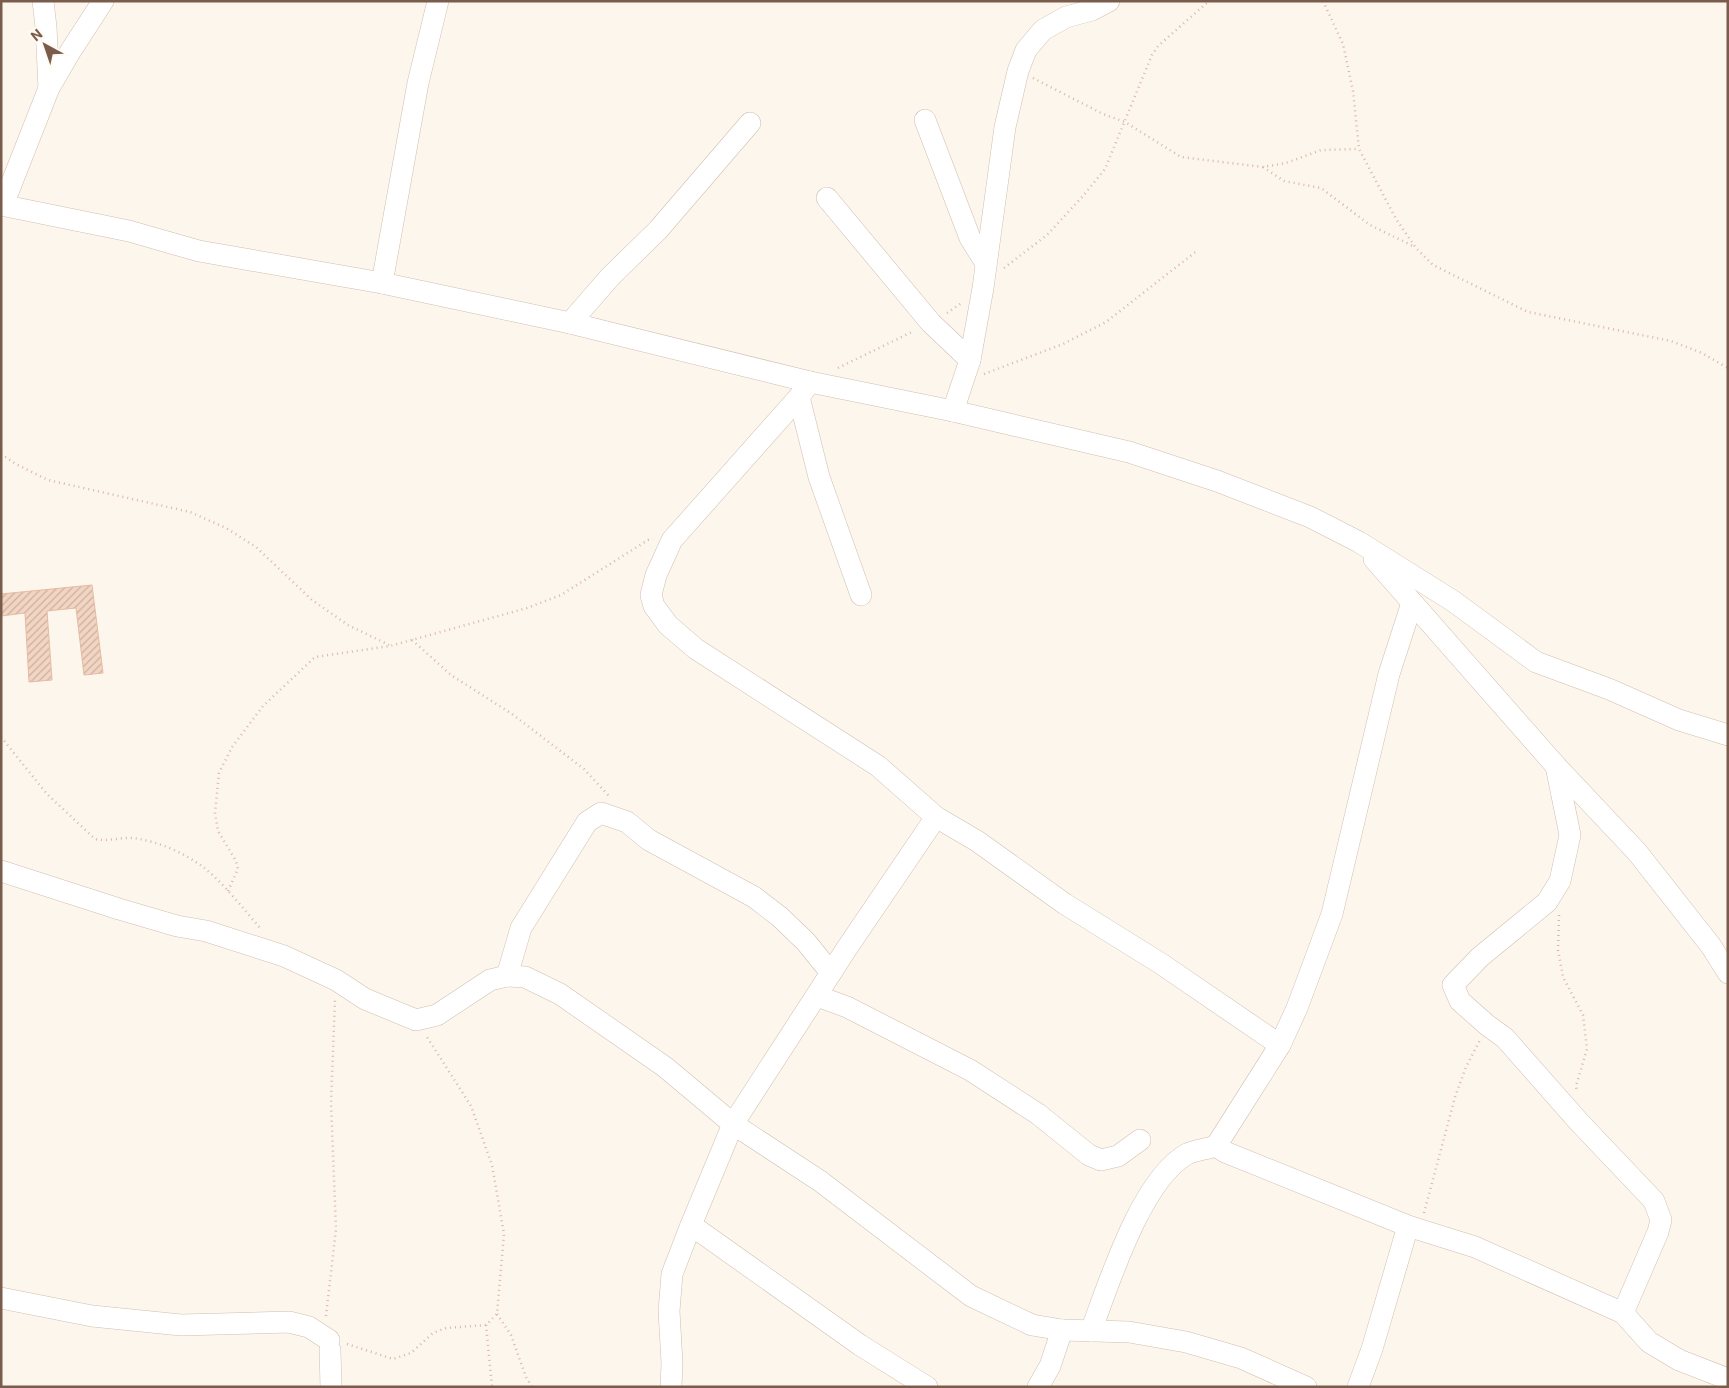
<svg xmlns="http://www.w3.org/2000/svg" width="1729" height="1388" font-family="Roboto,sans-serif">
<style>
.building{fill:url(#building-hatch);stroke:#e6bba3}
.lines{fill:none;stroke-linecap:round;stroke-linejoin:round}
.minor-casing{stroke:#d1beb0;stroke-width:22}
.path{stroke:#d9b8a5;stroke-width:2.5;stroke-dasharray:1 4;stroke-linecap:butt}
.minor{stroke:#fff;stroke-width:21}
</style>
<defs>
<pattern id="building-hatch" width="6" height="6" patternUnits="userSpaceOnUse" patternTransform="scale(1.25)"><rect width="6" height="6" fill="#f3d5c3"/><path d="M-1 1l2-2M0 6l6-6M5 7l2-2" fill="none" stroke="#cab0a1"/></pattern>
</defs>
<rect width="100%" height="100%" fill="#fdf6ec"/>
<path class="building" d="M92 585 103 673 84 675 76 608 47 611 52 680 29 682 25 613 1 616V594Z"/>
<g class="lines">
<defs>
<g id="minor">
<path d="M43 1 46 27 49 88"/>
<path d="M925 120 970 238 985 262"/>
<path d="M827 198 931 323 970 360"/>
<path d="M1 205 129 231 199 251 382 283 570 323 810 382 953 411 1129 452 1217 481 1310 517 1359 542 1453 601 1536 662 1609 689 1679 720 1728 735"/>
<path d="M3 205 49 88 70 52 103 1"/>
<path d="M382 283 418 83 438 1"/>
<path d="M570 323 610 277 658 230 750 123"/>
<path d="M810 382 799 397 672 540 656 575 651 595 654 606 668 625 696 649 878 766 936 817 977 841 1065 904 1160 963 1280 1045"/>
<path d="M799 397 819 477 861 595"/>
<path d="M953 411 970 360 983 288 1005 127 1018 71 1026 50 1043 30 1066 17 1092 10 1109 1"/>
<path d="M1374 559 1556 766 1637 852 1711 946 1728 973"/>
<path d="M1556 766 1570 835 1560 881 1547 902 1480 957 1453 985 1460 1001 1487 1025 1505 1038 1579 1122 1654 1201 1661 1220 1658 1232 1623 1313"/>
<path d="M1 871 119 909 177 926 206 931 284 956 336 980 365 999 416 1020 437 1015 490 980 507 976 525 977 560 994 665 1067 733 1124 820 1181 971 1296 1032 1325 1062 1330 1129 1332 1186 1342 1241 1358 1306 1387"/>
<path d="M507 976 521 928 587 822 601 813 627 822 649 840 754 897 780 917 806 942 831 973"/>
<path d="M817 996 847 1007 970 1070 1038 1114 1089 1155 1101 1160 1118 1156 1140 1140"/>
<path d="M1216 1146 1280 1045 1297 1008 1332 914 1389 674 1412 603"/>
<path d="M691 1225 860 1345 927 1387"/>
<path d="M1 1298 92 1316 181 1325 289 1322 309 1327 329 1340"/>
<path d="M1091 1331C1109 1283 1141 1180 1187 1154 1195 1150 1207 1149 1216 1146L1225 1152 1408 1226 1475 1247 1623 1313 1649 1342 1679 1360 1728 1379"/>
<path d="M330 1350 331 1387"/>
<path d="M671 1387 672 1363 669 1311 672 1274 691 1225 733 1124 849 945 936 817"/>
<path d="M1038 1387 1050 1366 1062 1330"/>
<path d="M1358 1387 1372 1349 1408 1226"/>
</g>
</defs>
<use href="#minor" class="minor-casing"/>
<g class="path">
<path d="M1323 1 1343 44 1353 91 1359 149 1396 219 1416 248 1433 265 1528 312 1671 341 1702 353 1728 368"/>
<path d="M1033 78 1103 114 1125 122 1181 157 1263 167 1286 163 1321 150 1359 149"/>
<path d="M1263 167 1284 181 1321 188 1370 225 1415 247"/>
<path d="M1004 268 1047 235 1083 196 1105 169 1152 55 1158 46 1209 1"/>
<path d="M947 313 963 302"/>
<path d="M838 368 914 331"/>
<path d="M984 374 1063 344 1106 322 1198 250"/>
<path d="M1 454 16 464 48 480 190 512 226 528 256 547 312 600 348 625 389 645"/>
<path d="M412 640 451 675 512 714 584 769 609 796"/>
<path d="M1 737 47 794 95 839C108 842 120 837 133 838 157 841 183 852 203 867 223 882 244 910 261 929"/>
<path d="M228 891 238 869 236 861 218 831 215 813 219 773 232 747 263 706 315 657 390 646 527 608 561 595 648 540 653 539"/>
<path d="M1559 915 1558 950 1563 977 1583 1015 1587 1049 1576 1086 1577 1092"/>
<path d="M1424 1213 1455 1097 1466 1067 1480 1040"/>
<path d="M497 1314 511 1335 526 1377 532 1387"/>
<path d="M326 1316 336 1229 331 1103 335 1000"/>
<path d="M486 1325 492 1387"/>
<path d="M347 1344 393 1359 411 1353 433 1333 446 1328 486 1325 497 1314 504 1234 492 1165 471 1106 427 1037"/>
</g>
<use href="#minor" class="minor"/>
</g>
<rect width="1729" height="1388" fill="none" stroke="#7a5c4d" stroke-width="5"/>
<g transform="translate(45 45) rotate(320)" stroke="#fffaf3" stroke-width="4" paint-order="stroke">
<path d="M0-4L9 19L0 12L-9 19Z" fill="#7a5c4d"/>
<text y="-8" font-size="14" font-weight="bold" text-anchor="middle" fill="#7a5c4d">N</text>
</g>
</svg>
